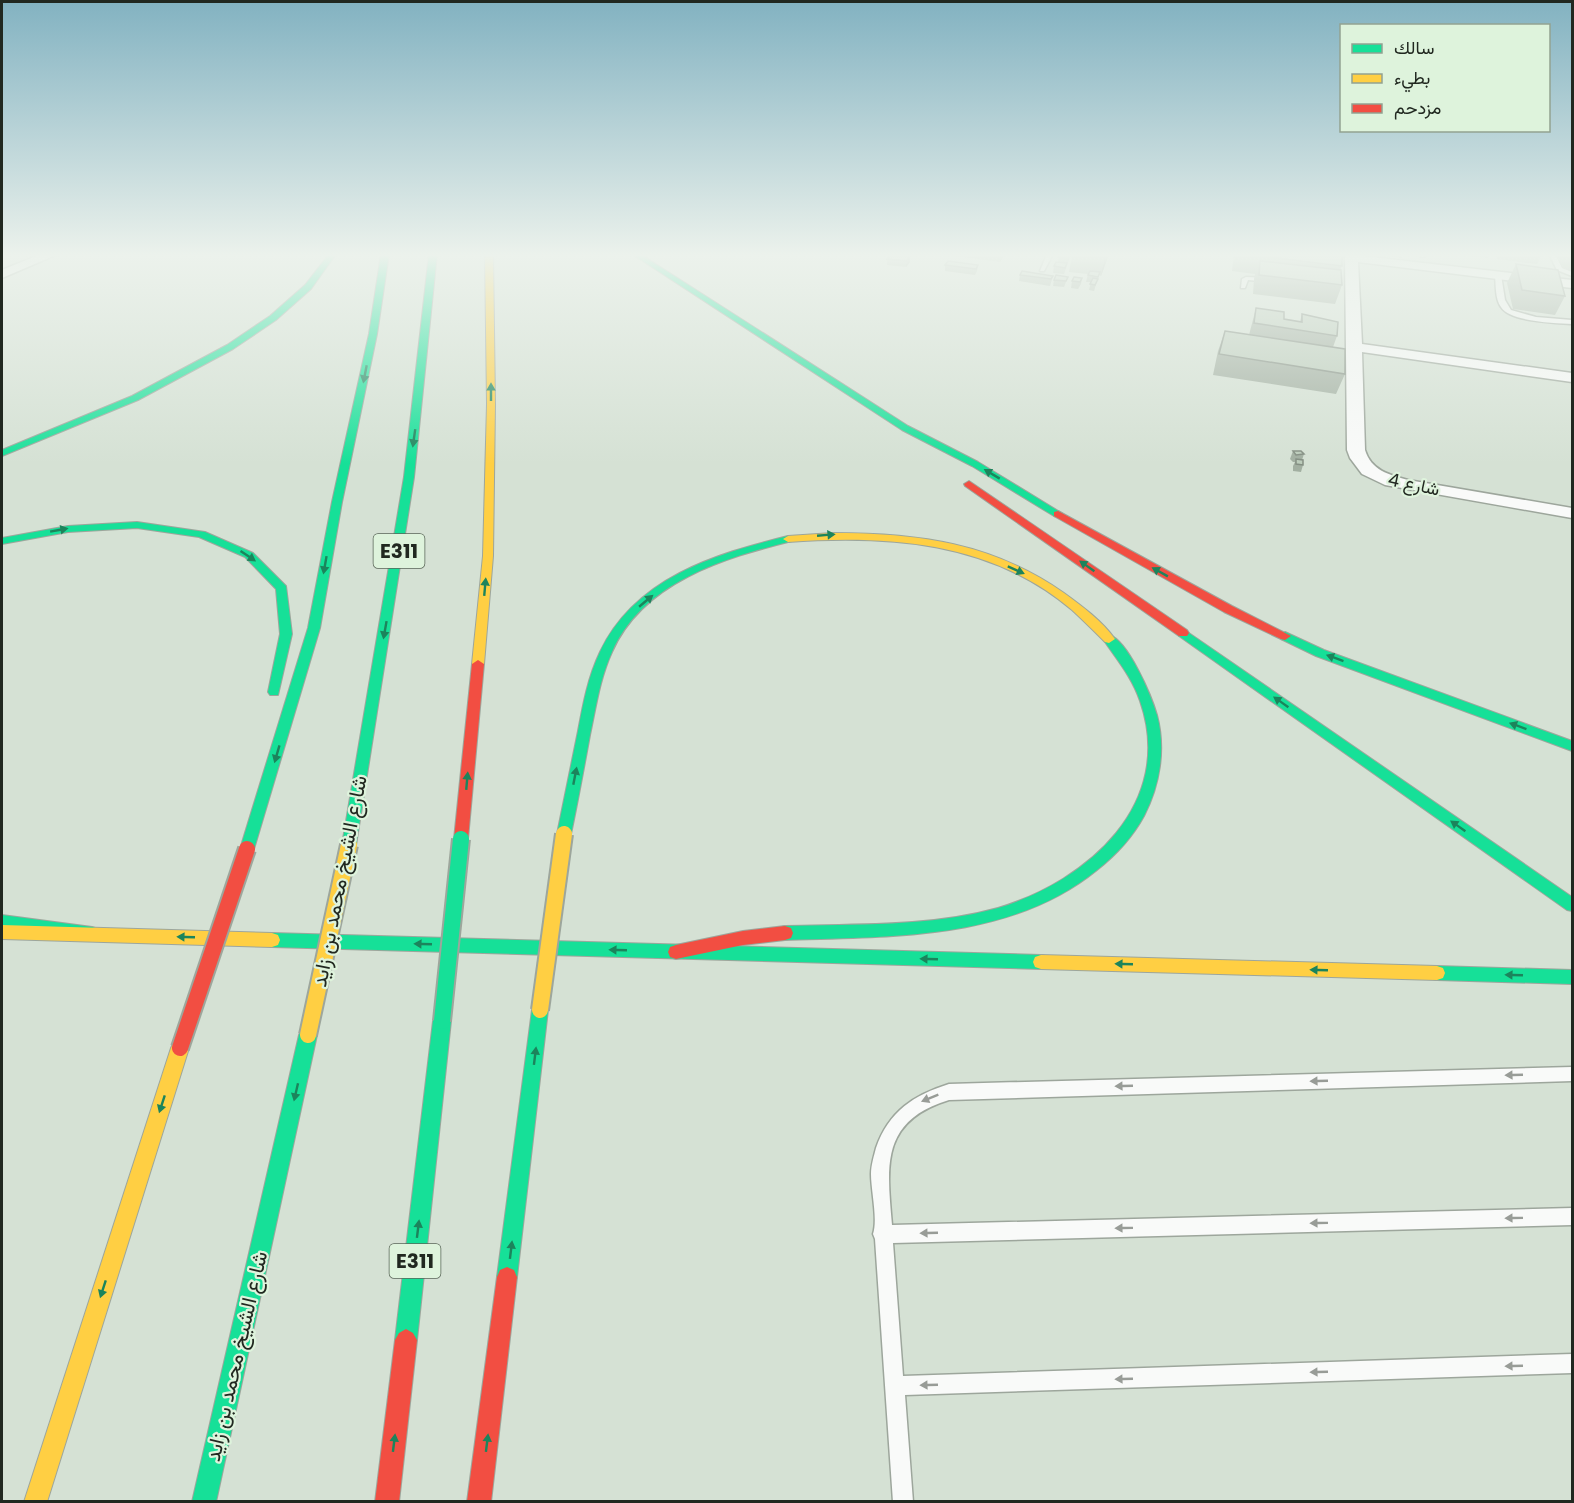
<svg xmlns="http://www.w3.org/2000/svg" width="1574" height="1503" font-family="Poppins,Vazirmatn,sans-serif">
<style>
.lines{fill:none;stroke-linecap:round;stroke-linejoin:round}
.lane-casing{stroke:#9da69c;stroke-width:3}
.street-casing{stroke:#9da69c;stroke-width:3}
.fast-casing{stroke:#9da69c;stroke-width:2}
.slow-casing{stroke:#9da69c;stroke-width:2}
.jam-casing{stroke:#9da69c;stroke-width:2}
.lane{fill:#f9faf9;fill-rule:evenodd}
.street{fill:#f9faf9;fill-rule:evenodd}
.fast{fill:#16e098;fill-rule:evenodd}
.slow{fill:#ffcf43;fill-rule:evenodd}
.jam{fill:#f24e42;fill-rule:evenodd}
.fast-bridge-casing{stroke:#9da69c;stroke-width:20;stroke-linecap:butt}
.slow-bridge-casing{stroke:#9da69c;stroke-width:20;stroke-linecap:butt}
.jam-bridge-casing{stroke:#9da69c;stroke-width:20;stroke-linecap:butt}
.fast-bridge{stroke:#16e098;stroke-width:16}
.slow-bridge{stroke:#ffcf43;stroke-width:16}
.jam-bridge{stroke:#f24e42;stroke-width:16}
.wall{fill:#a2afa1}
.shaded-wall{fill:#848f83}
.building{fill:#bcccbb;stroke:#848f83;stroke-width:1.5}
.oneway{fill:#1c845c}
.oneway2{fill:#989c97}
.labels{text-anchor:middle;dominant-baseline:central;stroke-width:4.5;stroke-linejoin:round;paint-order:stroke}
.far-street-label{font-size:18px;fill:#212820;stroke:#def3dc}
.shield{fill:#def3dc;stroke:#5a6558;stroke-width:1.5}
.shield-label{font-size:20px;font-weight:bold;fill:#212820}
.street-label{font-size:21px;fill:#212820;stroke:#def3dc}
</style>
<rect width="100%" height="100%" fill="#d5e1d4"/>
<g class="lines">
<defs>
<g id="lane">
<path d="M1047 254H1053L1044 271H1040Z"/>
<path d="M1419 254H1425L1426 256 1421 257Z"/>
<path d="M1549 254H1555L1562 268 1572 272V276L1557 270Z"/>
<path d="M1498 273 1501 275 1505 300 1511 310 1536 317 1572 320V324C1556 323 1510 322 1501 307 1495 299 1496 285 1495 275Z"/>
<path d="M1246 277 1271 278 1274 280 1271 282 1248 280 1245 288H1241L1242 279Z"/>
<path d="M1572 1067V1081L949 1100C880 1121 887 1166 892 1225L1572 1208V1225L893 1243 903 1376 1572 1354V1373L905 1395 913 1502H893L875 1239 873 1234C878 1219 871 1191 871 1174 871 1165 874 1156 876 1148 889 1111 914 1095 949 1084Z"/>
</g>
<g id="street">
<path d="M41 254H58L2 278V270Z"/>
<path d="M1345 254 1572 280V288L1358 262 1362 344 1572 373V382L1362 352 1365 450C1371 470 1389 475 1408 480L1572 508V518L1385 485 1362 474 1350 458 1347 450Z"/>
</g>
<g id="fast">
<path d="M329 254H336L311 289 276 320 233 349 138 400 2 456V450L132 396 227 345 270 316 305 285Z"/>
<path d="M381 254H389L377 334 342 502 320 628 254 849 252 853 247 855 242 853 240 849 308 628 332 502 369 334Z"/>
<path d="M429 254H437L414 477 356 845 354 849 349 851 344 849 342 845 404 477Z"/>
<path d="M632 254H640L908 426 978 462 1063 514 1058 517 1054 516 972 466 902 430Z"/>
<path d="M137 522 205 532 253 553 286 586 292 634 278 695H270L268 692 280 634 276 589 245 557 199 537 137 528 68 532 2 544V538L68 526Z"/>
<path d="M788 536 792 537V541C724 558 643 582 612 652 600 678 596 707 590 735 584 768 578 801 571 834L569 838H559L557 834C564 800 571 765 578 731 583 704 588 677 600 652 635 578 715 554 788 536Z"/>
<path d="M1183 629 1572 897V911L1567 910 1179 636 1177 633Z"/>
<path d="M1285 632 1324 650 1572 741V751L1316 656 1281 639 1279 636Z"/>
<path d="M1109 635C1128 640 1152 697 1157 715 1166 749 1160 785 1144 816 1132 838 1116 855 1097 870 1010 941 891 936 785 940L779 938 777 933 779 928 785 926C855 924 930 927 998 908 1088 881 1176 804 1140 701 1132 677 1117 660 1103 639Z"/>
<path d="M2 915 92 927 98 929 100 934 98 939 92 941 2 929Z"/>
<path d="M272 933 1041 955 1047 957 1049 962 1047 967 1041 969 272 947 266 945 264 940 266 935Z"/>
<path d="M1437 966 1572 970V984L1437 980 1431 978 1429 973 1431 968Z"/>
<path d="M540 1002 546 1005 548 1010 517 1277 514 1284 507 1287 500 1284 497 1277 532 1010 534 1005Z"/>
<path d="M442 1013 448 1016 451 1021 417 1340 413 1347 406 1351 399 1347 395 1340 433 1021 436 1016Z"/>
<path d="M308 1027 314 1029 317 1035 216 1502H192L299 1035 302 1029Z"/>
</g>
<g id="slow">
<path d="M485 254H493L495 404 493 556 484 664 478 668 472 664 483 556 487 404Z"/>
<path d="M833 533C918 533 993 543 1064 593 1082 606 1102 621 1115 639L1109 643 1105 642C1094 631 1083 620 1072 610 991 541 888 535 788 542L783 539 788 536Z"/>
<path d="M2 925 272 933 278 935 280 940 278 945 272 947 2 939Z"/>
<path d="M1041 955 1437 966 1443 968 1445 973 1443 978 1437 980 1041 969 1035 967 1033 962 1035 957Z"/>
<path d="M180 1040 186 1042 189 1048 47 1502H24L171 1048 174 1042Z"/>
</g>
<g id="jam">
<path d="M969 481 1187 630 1189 633 1187 636H1179L965 486 964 484Z"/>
<path d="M1058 511 1232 606 1291 636 1285 640 1281 639 1224 612 1054 516V512Z"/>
<path d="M478 660 484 664 468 839 466 843H456L454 839 472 664Z"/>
<path d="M785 926 791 928 793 933 791 938 785 940 743 945 676 959 670 957 668 952 670 947 676 945 743 931Z"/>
<path d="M507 1267 514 1270 517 1277 491 1502H467L497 1277 500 1270Z"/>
<path d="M406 1329 413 1333 417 1340 399 1502H375L395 1340 399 1333Z"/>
</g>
</defs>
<use href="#lane" class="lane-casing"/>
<use href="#street" class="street-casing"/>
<use href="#fast" class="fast-casing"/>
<use href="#slow" class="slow-casing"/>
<use href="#jam" class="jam-casing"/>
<use href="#lane" class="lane"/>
<use href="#street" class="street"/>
<use href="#fast" class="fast"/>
<use href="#slow" class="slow"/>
<use href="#jam" class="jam"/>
<defs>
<path id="fast-bridge" d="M442 1021 461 839"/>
<g id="slow-bridge">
<path d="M540 1010 564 834"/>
<path d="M308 1035 349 845"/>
</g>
<path id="jam-bridge" d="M180 1048 247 849"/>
</defs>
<use href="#fast-bridge" class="fast-bridge-casing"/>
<use href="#slow-bridge" class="slow-bridge-casing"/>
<use href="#jam-bridge" class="jam-bridge-casing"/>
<use href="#fast-bridge" class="fast-bridge"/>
<use href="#slow-bridge" class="slow-bridge"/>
<use href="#jam-bridge" class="jam-bridge"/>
</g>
<g class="wall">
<path d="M940 254H1005L1000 262Z"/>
<path d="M1060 254H1109L1101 276 1099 275 1094 291 1089 290 1091 282H1086L1088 274 1069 272 1072 256 1070 257 1064 274 1053 273 1054 266 1058 262Z"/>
<path d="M1234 254H1342V266L1340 270 1342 285 1335 304 1253 294 1254 279 1255 274 1232 271Z"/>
<path d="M1384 254H1403L1401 258Z"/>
<path d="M1457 254H1490L1488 258Z"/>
<path d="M1496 254H1542L1537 264 1497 259Z"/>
<path d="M1557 254H1572V270L1564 269Z"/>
<path d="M910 256V262L906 267 887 265V259Z"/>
<path d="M1516 264 1565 296 1555 315 1513 309 1507 283Z"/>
<path d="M945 265H978L977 271 975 275 945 271Z"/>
<path d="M1020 275 1053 276 1050 286 1019 281Z"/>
<path d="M1068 277 1064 287 1053 286 1054 280Z"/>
<path d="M1082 278 1081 284 1078 289 1071 288 1072 281Z"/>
<path d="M1256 308 1284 319 1300 322 1302 314 1337 336 1333 347 1345 374 1336 394 1213 375 1218 351 1225 331 1249 335Z"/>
<path d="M1293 451 1304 454 1302 460 1303 465 1301 472 1293 471V466L1295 462H1293L1290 459Z"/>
</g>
<g class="shaded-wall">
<path d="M1002 254H1005L1000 262Z"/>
<path d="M1107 254H1109L1101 276 1105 257Z"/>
<path d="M910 256V262L906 267 907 261Z"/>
</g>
<g class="building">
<path d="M890 254H895L910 256 907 261 887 259Z"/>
<path d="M1060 254H1064L1070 255 1068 259 1058 257Z"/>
<path d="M1078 254H1107L1105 257Z"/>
<path d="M1243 254H1342V266Z"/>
<path d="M948 261 978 265 976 269 945 265Z"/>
<path d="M1260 261 1341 270 1342 285 1259 275Z"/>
<path d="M1056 262 1067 263 1065 268 1054 266Z"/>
<path d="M1516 264 1558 270 1565 296 1522 290Z"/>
<path d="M1022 271 1053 276 1051 279 1020 275Z"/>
<path d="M1090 271 1100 272 1098 277 1088 275Z"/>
<path d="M1056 275 1068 277 1066 281 1054 280Z"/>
<path d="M1074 277 1082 278 1080 282 1072 281Z"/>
<path d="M1093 278 1098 279 1095 285 1090 284Z"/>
<path d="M1256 308 1284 312V319L1302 322V314L1338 322 1337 336 1254 323Z"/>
<path d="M1225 331 1345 349V374L1219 354Z"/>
<path d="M1293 451H1301L1304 454 1296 455Z"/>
<path d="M1296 459 1303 460V465L1296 464Z"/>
</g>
<defs><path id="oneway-solid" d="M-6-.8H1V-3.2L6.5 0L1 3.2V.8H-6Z" transform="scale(1.5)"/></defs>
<g class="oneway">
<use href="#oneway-solid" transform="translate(365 374) rotate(101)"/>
<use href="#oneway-solid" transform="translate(491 392) rotate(-90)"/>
<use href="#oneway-solid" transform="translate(414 438) rotate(98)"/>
<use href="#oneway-solid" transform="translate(992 474) rotate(-149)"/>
<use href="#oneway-solid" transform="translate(59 530) rotate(-10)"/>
<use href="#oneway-solid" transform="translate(826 535) rotate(-5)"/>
<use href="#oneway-solid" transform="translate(248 556) rotate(34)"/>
<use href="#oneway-solid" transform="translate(325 565) rotate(100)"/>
<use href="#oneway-solid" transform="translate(1087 566) rotate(-145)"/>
<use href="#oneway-solid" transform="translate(1016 570) rotate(24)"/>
<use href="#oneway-solid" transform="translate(1160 572) rotate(-151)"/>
<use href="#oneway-solid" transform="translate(485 587) rotate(-85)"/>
<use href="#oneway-solid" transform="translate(646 601) rotate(-40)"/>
<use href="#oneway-solid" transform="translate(385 630) rotate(100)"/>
<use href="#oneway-solid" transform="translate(1335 658) rotate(-160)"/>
<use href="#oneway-solid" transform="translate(1281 702) rotate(-145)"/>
<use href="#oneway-solid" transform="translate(1518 726) rotate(-160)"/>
<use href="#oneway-solid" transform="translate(277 754) rotate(106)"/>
<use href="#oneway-solid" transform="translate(575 776) rotate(-79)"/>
<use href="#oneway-solid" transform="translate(467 781) rotate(-85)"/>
<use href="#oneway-solid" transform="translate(1458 826) rotate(-145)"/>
<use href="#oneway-solid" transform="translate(186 937) rotate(-178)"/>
<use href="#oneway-solid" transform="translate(423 944) rotate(-178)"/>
<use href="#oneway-solid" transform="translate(618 950) rotate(-178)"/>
<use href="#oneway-solid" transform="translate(929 959) rotate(-178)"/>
<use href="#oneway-solid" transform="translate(1124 964) rotate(-178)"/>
<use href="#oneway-solid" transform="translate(1319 970) rotate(-178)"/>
<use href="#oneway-solid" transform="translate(1514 975) rotate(-178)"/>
<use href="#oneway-solid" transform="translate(535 1056) rotate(-83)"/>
<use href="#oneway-solid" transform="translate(296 1092) rotate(103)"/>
<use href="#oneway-solid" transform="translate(162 1104) rotate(108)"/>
<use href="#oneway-solid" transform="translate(418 1229) rotate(-83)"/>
<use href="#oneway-solid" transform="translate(511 1250) rotate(-83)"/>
<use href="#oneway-solid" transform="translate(103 1289) rotate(108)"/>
<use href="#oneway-solid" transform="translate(394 1443) rotate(-83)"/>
<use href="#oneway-solid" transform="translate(487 1443) rotate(-83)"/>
</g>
<g class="oneway2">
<use href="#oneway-solid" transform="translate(1514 1075) rotate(178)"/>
<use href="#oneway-solid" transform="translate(1319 1081) rotate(178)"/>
<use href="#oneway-solid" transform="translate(1124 1086) rotate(178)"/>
<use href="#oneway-solid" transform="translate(930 1098) rotate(158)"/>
<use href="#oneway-solid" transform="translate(1514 1218) rotate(179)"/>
<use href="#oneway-solid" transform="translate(1319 1223) rotate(179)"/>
<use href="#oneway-solid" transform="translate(1124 1228) rotate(179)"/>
<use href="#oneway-solid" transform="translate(929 1233) rotate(178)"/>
<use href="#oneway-solid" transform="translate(1514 1366) rotate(178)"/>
<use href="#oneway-solid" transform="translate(1319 1372) rotate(178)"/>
<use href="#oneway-solid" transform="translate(1124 1379) rotate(178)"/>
<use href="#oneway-solid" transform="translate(929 1385) rotate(178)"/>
</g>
<linearGradient id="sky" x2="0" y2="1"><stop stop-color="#82b2c1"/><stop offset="0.55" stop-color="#ecf2ec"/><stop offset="1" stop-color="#ecf2ec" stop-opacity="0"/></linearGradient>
<rect width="1574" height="464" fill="url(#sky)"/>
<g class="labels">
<g class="far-street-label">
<text transform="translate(1414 484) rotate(12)">شارع 4</text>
</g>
<g class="shield">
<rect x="373.5" y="534" width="51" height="34" rx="4.5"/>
<rect x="389.5" y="1244" width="51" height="34" rx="4.5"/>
</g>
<g class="shield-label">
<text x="399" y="551">E311</text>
<text x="415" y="1261">E311</text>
</g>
<g class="street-label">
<text transform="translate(339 881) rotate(-79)">شارع الشيخ محمد بن زايد</text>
<text transform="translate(236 1356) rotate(-77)">شارع الشيخ محمد بن زايد</text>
</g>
</g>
<rect width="1574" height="1503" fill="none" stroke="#212820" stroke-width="6"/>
<rect x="1340" y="24" width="210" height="108" fill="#def3dc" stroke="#92a291" stroke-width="1.5"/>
<rect x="1352" y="44" width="30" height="9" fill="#16e098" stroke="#92a291" stroke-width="1.5"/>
<text x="1394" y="54" font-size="18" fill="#212820">سالك</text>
<rect x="1352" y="74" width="30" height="9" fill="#ffcf43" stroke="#92a291" stroke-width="1.5"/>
<text x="1394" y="84" font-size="18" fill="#212820">بطيء</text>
<rect x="1352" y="104" width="30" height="9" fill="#f24e42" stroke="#92a291" stroke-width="1.5"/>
<text x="1394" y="114" font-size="18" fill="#212820">مزدحم</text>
</svg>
